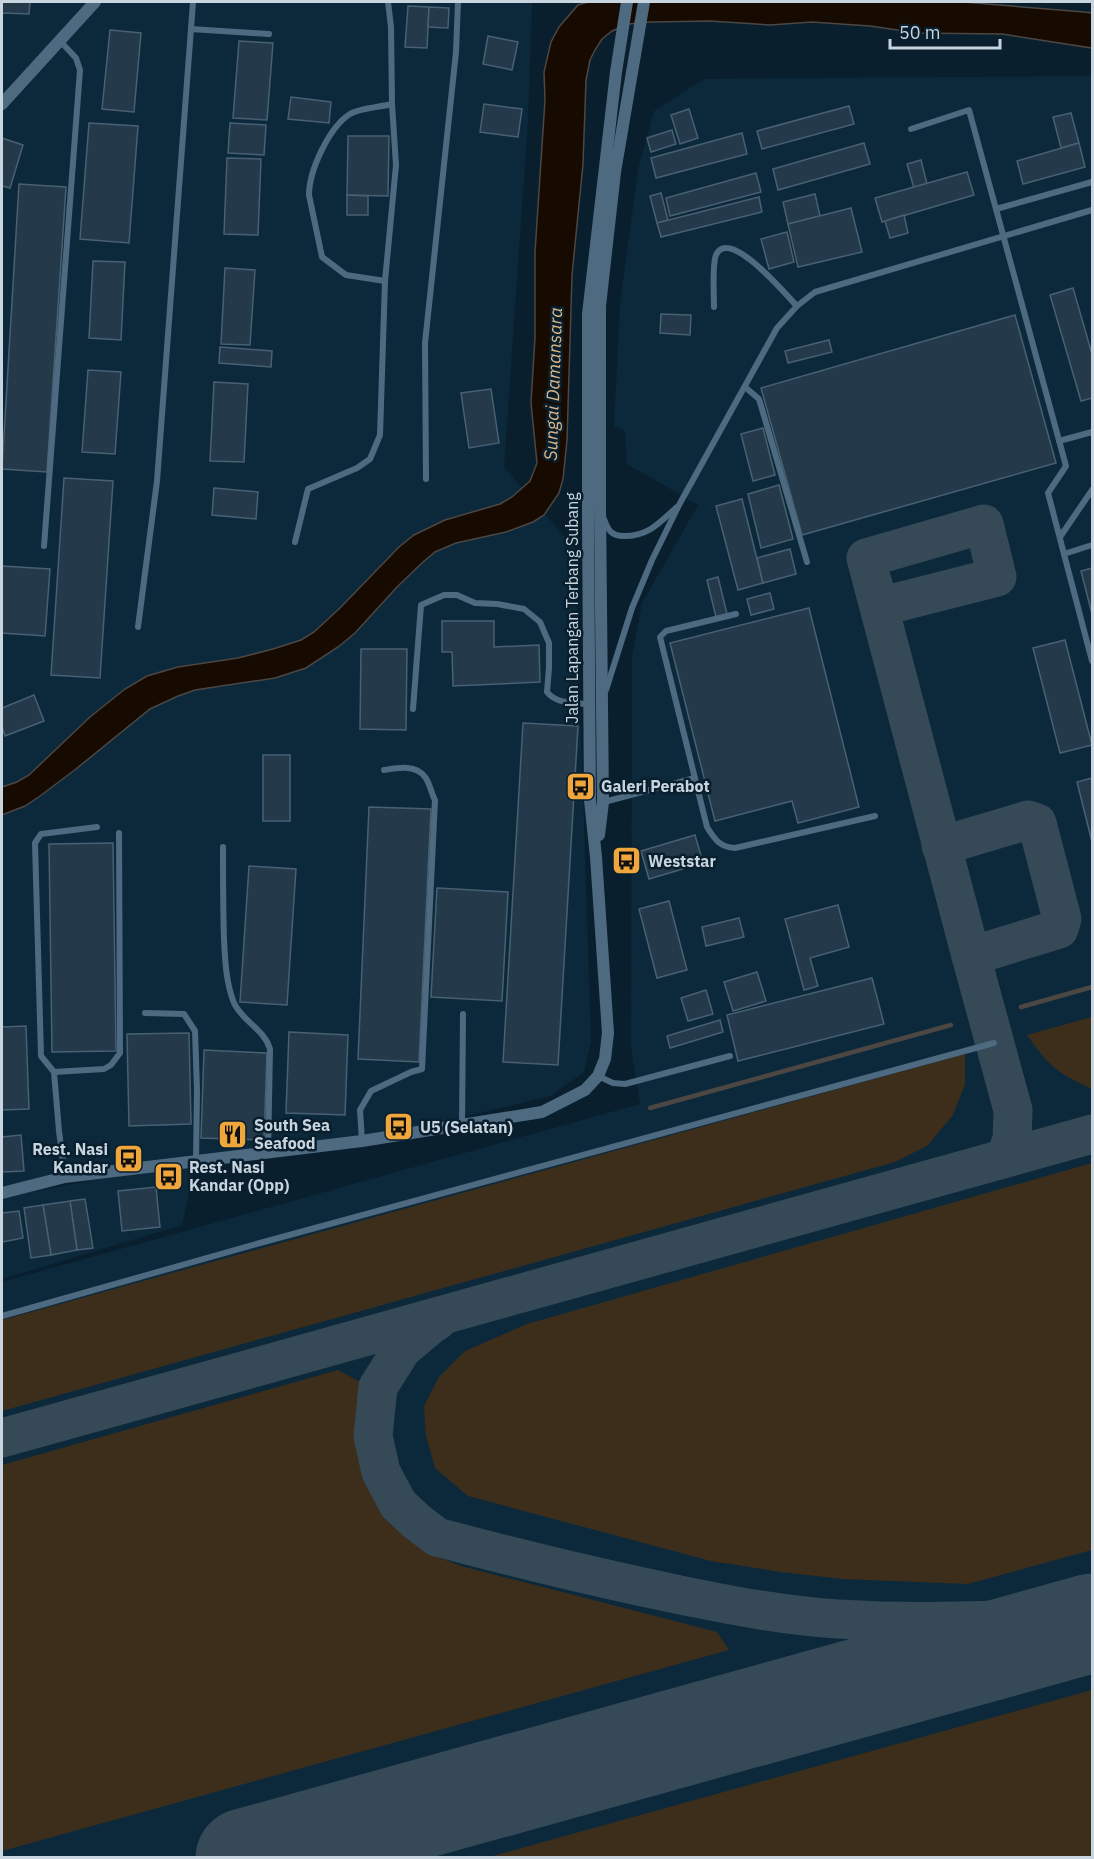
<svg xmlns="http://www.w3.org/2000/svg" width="1094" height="1859" font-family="'IBM Plex Sans',sans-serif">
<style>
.built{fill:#0c293c}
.green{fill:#3c2e1b}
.water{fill:#170a00;stroke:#4c4743;stroke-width:1.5}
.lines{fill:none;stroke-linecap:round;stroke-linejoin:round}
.stream{stroke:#4c4743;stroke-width:4.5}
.taxiway{stroke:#354957;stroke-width:39}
.runway{stroke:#354957;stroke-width:99}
.building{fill:#24394a;stroke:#496073;stroke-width:1.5}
.service{stroke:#4e6a81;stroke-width:6}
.minor{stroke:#4e6a81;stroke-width:12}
.tertiary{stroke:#4e6a81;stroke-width:12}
.labels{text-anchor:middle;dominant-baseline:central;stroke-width:5;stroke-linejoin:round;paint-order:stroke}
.street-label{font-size:16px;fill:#c8d5df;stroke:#091f2e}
.poi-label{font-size:16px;font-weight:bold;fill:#c8d5df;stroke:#091f2e;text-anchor:start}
.water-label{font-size:18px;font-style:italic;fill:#dfb888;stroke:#091f2e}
</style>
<rect width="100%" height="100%" fill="#091f2e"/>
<g class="built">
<path d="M2 2H532L528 120 504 467 575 549 591 1041 584 1072 551 1096 362 1141 196 1161 182 1225 2 1279V1197L181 1164 2 1193Z"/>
<path d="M1092 76V1857L2 1858V1282L640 1104 631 1047 632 657 642 603 698 505 627 464 625 431 614 426 620 305 638 170 654 111 704 79Z"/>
</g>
<g class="green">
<path d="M1092 1017V1089C1059 1074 1048 1066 1027 1035Z"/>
<path d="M965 1054V1084L953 1115 927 1146 895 1162 2 1411V1320Z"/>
<path d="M1092 1163V1550L968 1584 842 1579 781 1572 711 1561 468 1496 435 1468 426 1436 424 1406 439 1377 465 1351 527 1324Z"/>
<path d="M338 1370 362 1383 356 1423 361 1462 377 1502 404 1532 430 1554 461 1566 717 1632 729 1650 2 1851V1465Z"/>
<path d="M1092 1690V1857H489Z"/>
</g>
<path class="water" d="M588 2H963L1084 12 1092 13V48L1002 34 918 33 870 26 812 22 770 25 710 21 650 22 629 24 612 31 602 39 595 50 590 60 586 80 583 164 572 275 567 440 563 479 559 493 544 515 533 522 506 532 456 543 435 552 423 562 397 587 355 633 338 647 306 668 275 678 195 690 178 696 150 709 76 769 40 796 25 806 2 815V787L17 782 29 775 90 717 125 689 147 676 178 667 238 658 273 649 301 640 314 632 340 608 399 547 414 535 445 520 500 504 512 497 530 481 537 463 531 403 535 337V252L545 100 544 72 551 42 559 27 578 5Z"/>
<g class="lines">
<g class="stream">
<path d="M1021 1007 1092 987"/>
<path d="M650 1108 951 1025"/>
</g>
<g class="taxiway">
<path d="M879 607 997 577 984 524 866 558 971 956 1013 1110 1012 1140 1007 1152 1000 1160"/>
<path d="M941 846 1028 820 1037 823 1062 919 1059 929 971 956"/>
<path d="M437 1321 433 1323 402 1349 378 1387 373 1436 381 1472 398 1504 416 1521 437 1537C519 1559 602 1579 685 1596 735 1606 787 1616 838 1619 924 1624 1007 1622 1092 1612"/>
<path d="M2 1438 1092 1134"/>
</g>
<path class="runway" d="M245 1858 1092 1623"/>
</g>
<g class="building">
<path d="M2 2H30L29 14 2 13Z"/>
<path d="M408 6 429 7 427 48 405 47Z"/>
<path d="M429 7 449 8 448 28 428 27Z"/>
<path d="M110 30 141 33 134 112 102 109Z"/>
<path d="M488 36 518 42 512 70 483 64Z"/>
<path d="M239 41 273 43 267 120 233 118Z"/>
<path d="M291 97 331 102 329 123 288 119Z"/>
<path d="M484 104 522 109 518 137 480 132Z"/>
<path d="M849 106 854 124 762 149 757 131Z"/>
<path d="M689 109 698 138 680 144 671 115Z"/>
<path d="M1071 113 1079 143 1061 148 1053 117Z"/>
<path d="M89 123 138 126 129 243 80 239Z"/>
<path d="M230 123 266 125 264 155 228 153Z"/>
<path d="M672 130 676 144 651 152 647 138Z"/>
<path d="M742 133 747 154 656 178 651 158Z"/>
<path d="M348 136H389L388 196 347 195Z"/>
<path d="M2 138 23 145 10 188 2 186Z"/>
<path d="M864 143 870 164 778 190 773 169Z"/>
<path d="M1079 143 1085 167 1023 184 1017 161Z"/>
<path d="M227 158 261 159 258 235 224 234Z"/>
<path d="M921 160 927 184 914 188 907 164Z"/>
<path d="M967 172 974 195 882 222 875 198Z"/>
<path d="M756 173 761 192 670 216 666 198Z"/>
<path d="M19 184 66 187 47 472 2 469Z"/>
<path d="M661 193 668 220 657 223 650 196Z"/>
<path d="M815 194 820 216 788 224 783 202Z"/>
<path d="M347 195 368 196V215H347Z"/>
<path d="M759 197 762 212 661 237 657 223Z"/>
<path d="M851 208 862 252 798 267 788 224Z"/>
<path d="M904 215 908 233 890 238 885 221Z"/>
<path d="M787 232 794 262 769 269 761 239Z"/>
<path d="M93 261 125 262 121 340 89 338Z"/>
<path d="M225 268 255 270 250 345 221 344Z"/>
<path d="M1073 288 1092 354V398L1081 401 1050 295Z"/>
<path d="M661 314 691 315 690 335 660 333Z"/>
<path d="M1015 315 1056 463 802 535 761 388Z"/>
<path d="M829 340 832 352 788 363 785 351Z"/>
<path d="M220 347 272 351 271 367 219 363Z"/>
<path d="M88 370 121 372 115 454 82 452Z"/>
<path d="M214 382 248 384 244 462 210 461Z"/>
<path d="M491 389 499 443 469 448 461 393Z"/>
<path d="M763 428 775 475 753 481 741 434Z"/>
<path d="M64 478 113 481 100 678 51 675Z"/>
<path d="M779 485 793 539 761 548 748 494Z"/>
<path d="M214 488 258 492 256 519 212 515Z"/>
<path d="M742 499 763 583 738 590 716 506Z"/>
<path d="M790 549 796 574 763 583 757 558Z"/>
<path d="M2 566 50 569 45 636 2 633Z"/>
<path d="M1092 568V614L1081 571Z"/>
<path d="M718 577 727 614 716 617 707 580Z"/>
<path d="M770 593 774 609 751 615 747 599Z"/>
<path d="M809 608 859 807 798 823 792 801 715 821 670 643Z"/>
<path d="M442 621H494V647L539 645 540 682 453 686 452 652H442Z"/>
<path d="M1065 640 1092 745 1060 753 1033 648Z"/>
<path d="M361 649H407L406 730 360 729Z"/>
<path d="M34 695 44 721 5 736 2 727V708Z"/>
<path d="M523 723 578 726 558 1065 503 1062Z"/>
<rect x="263" y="755" width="27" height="66"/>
<path d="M1092 778V842L1077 782Z"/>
<path d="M369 807 431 809 419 1062 358 1059Z"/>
<path d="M695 835 703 863 649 879 641 851Z"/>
<path d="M113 843 116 1051 52 1052 49 844Z"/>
<path d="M249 866 296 869 287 1005 240 1002Z"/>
<path d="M437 888 508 892 502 1001 431 997Z"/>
<path d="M669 901 687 970 657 978 639 909Z"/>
<path d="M838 905 849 947 810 958 818 986 804 990 785 919Z"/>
<path d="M739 918 744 937 706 946 702 927Z"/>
<path d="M757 972 766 1001 733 1011 724 982Z"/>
<path d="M872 978 884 1024 738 1061 727 1015Z"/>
<path d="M706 990 713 1014 688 1021 681 998Z"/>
<path d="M720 1020 723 1032 670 1048 667 1036Z"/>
<path d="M26 1026 29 1109 2 1110V1027Z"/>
<path d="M289 1032 348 1035 345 1115 286 1113Z"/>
<path d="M189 1033 191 1124 129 1126 127 1034Z"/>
<path d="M204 1050 267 1053 264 1140 201 1138Z"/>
<path d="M21 1135 24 1171 2 1172V1137Z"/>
<path d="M156 1187 160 1227 122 1231 118 1191Z"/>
<path d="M85 1199 93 1248 77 1250 70 1201Z"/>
<path d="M70 1201 77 1250 51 1255 43 1205Z"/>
<path d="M43 1205 51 1255 31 1258 24 1208Z"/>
<path d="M19 1211 23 1238 2 1242V1213Z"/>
</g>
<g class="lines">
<g class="service">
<path d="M191 29 269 34"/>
<path d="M911 129 969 110 1066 466 1048 493 1092 661"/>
<path d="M996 209 1092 182"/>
<path d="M385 281 346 275 322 257 309 195C309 171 329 127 350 114 359 108 381 107 392 104"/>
<path d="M714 307C714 294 712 265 716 255 729 226 786 295 797 306"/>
<path d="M745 387 759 399 807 562"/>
<path d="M1059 441 1092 432"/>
<path d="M426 479 425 343 456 52 458 2"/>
<path d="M604 519C608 530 611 536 624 536 649 536 659 523 677 507"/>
<path d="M1060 537 1092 490"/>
<path d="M295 542 308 489 357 468 370 459 380 435 385 281 396 165 392 104 391 27 388 2"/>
<path d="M44 546 80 70 76 58 60 41"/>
<path d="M1064 554 1092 545"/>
<path d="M736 614 666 631 660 637 707 827C715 840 720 847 735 848L875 816"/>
<path d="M138 627 157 481 193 2"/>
<path d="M606 690 632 608 652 560 679 505 777 328 797 306 815 292 1092 210"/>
<path d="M413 709 421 605 444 595H457L475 603 497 604 524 609 540 622 549 643V668L547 692C556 704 575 703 589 704"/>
<path d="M604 802 695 778"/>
<path d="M97 827 41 834 35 843 41 1056 54 1072 104 1069 111 1065 120 1053 119 833"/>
<path d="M223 847C223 878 223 908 224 939 225 960 226 983 234 1003 243 1022 264 1029 270 1049L268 1152"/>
<path d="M145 1013 184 1014 195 1031 197 1090 196 1161"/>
<path d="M54 1072 59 1131 65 1177"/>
<path d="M598 1076 613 1083 625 1084 730 1056"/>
<path d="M462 1125 463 1014"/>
<path d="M362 1141 360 1110 371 1091 411 1072 422 1069 435 800C431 793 430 783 425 777 416 764 397 768 384 770"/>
<path d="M2 1316 260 1243 994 1043"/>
</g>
<path class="minor" d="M2 104 95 2"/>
<g class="tertiary">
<path d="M599 835 603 802 600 507V306L615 172 644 2"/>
<path d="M2 1193 65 1177 362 1141 542 1112 585 1090 598 1076 605 1059 608 1033 596 857 590 800 588 522V314L616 72 627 2"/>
</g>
</g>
<defs>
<symbol id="bus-square" viewBox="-11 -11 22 22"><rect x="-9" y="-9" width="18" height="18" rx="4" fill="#efa73d" stroke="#091f2e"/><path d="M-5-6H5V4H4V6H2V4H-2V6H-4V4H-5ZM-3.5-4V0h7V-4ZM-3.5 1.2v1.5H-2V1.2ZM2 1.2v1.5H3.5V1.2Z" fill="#111"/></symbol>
<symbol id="restaurant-square" viewBox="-11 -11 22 22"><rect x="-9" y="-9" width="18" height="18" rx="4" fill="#efa73d" stroke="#091f2e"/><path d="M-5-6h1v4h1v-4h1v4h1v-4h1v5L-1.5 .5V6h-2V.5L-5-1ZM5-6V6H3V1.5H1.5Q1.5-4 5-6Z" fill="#111"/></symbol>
</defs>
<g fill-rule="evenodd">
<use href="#bus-square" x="564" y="770" width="33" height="33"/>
<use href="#bus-square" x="610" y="844" width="33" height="33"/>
<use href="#bus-square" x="382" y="1110" width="33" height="33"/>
<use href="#restaurant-square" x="216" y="1118" width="33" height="33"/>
<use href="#bus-square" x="112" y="1142" width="33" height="33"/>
<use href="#bus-square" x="152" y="1160" width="33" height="33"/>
</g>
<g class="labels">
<g class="street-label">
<text transform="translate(572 608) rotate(-90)">Jalan Lapangan Terbang Subang</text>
</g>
<g class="poi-label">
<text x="601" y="786">Galeri Perabot</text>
<text x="648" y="861">Weststar</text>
<text x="254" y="1125">South Sea<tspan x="254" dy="18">Seafood</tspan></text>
<text x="420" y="1127">U5 (Selatan)</text>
<text x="108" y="1149" text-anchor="end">Rest. Nasi<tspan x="108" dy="18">Kandar</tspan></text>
<text x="189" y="1167">Rest. Nasi<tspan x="189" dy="18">Kandar (Opp)</tspan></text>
</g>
<g class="water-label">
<text transform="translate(553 384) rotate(-88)">Sungai Damansara</text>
</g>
</g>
<rect width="1094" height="1859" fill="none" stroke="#c8d5df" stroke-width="6"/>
<path d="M890 39v9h110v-9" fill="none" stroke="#c8d5df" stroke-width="3"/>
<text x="899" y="39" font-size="18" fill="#c8d5df" stroke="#091f2e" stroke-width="4.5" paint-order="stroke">50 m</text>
</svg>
